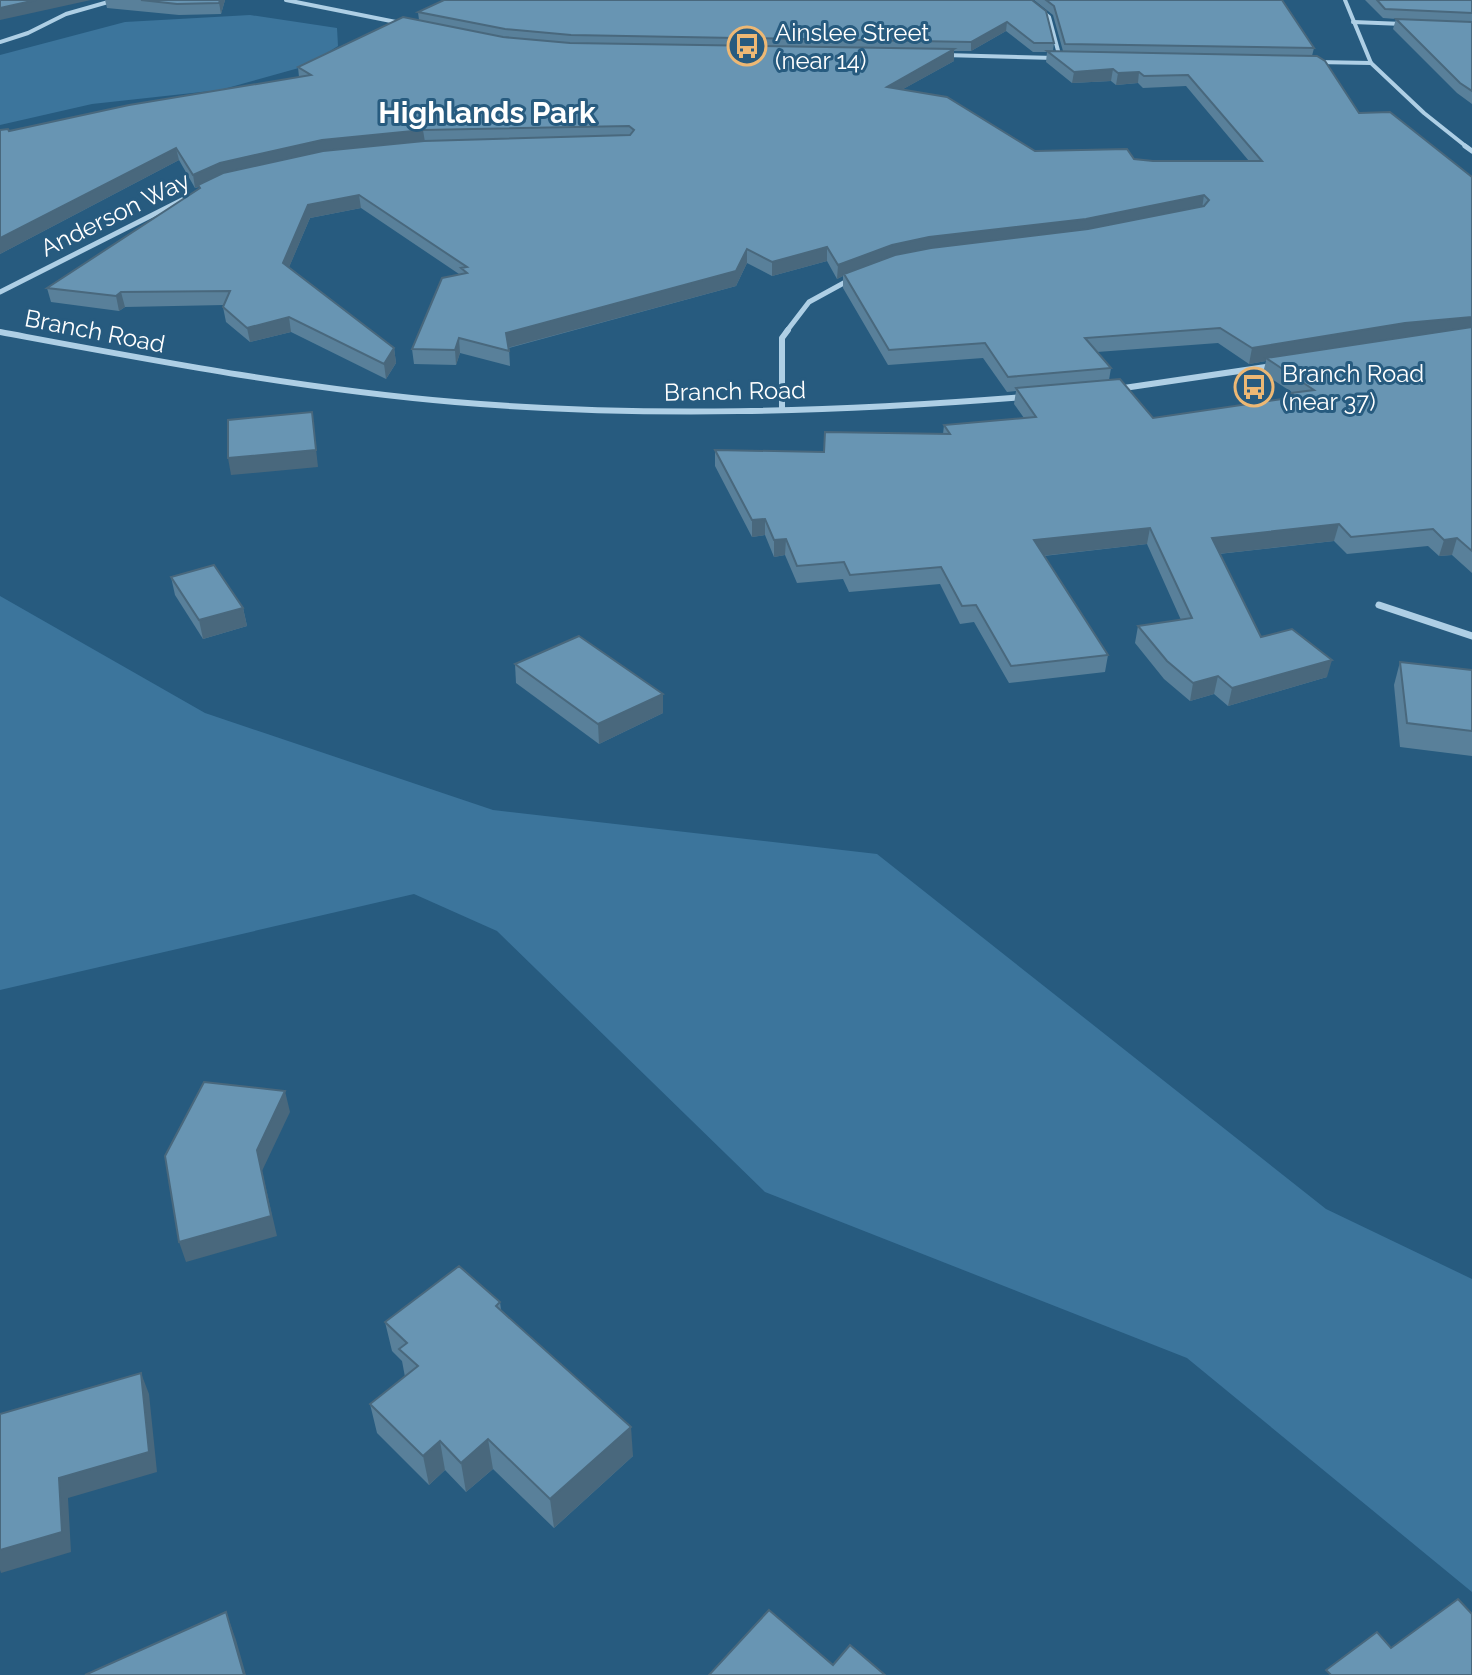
<svg xmlns="http://www.w3.org/2000/svg" width="1472" height="1675" font-family="Raleway,sans-serif">
<style>
.green{fill:#3c759c}
.lines{fill:none;stroke-linecap:round;stroke-linejoin:round}
.street-far3{stroke:#aecfe5;stroke-width:4}
.street-far2{stroke:#aecfe5;stroke-width:5}
.street-far1{stroke:#aecfe5;stroke-width:6}
.street{stroke:#aecfe5;stroke-width:7}
.wall{fill:#59809a;fill-rule:evenodd}
.shaded-wall{fill:#49687d}
.building{fill:#6895b3;stroke:#49687d;stroke-width:2}
.labels{text-anchor:middle;dominant-baseline:central;stroke-width:6;stroke-linejoin:round;paint-order:stroke}
.far-poi-label{font-size:24px;fill:#fff;stroke:#275b7f;text-anchor:start}
.far-street-label{font-size:24px;fill:#fff;stroke:#275b7f}
.far-district-label{font-size:30px;font-weight:bold;fill:#fff;stroke:#275b7f}
</style>
<rect width="100%" height="100%" fill="#275b7f"/>
<g class="green">
<path d="M250 15 337 28 338 46 306 66 220 90 92 104 0 125V55L125 22Z"/>
<path d="M0 596 205 713 493 810 877 854 1326 1209 1472 1279V1592L1187 1358 765 1192 497 931 414 894 0 990Z"/>
</g>
<g class="lines">
<g class="street-far3">
<path d="M286 0 401 23"/>
<path d="M1028 0 1049 17 1060 58"/>
<path d="M1345 0 1371 63 1424 113 1468 148"/>
<path d="M1353 22 1403 24"/>
<path d="M0 42 28 33 66 14 115 0"/>
<path d="M944 55 1055 58"/>
<path d="M1316 62 1371 63"/>
</g>
<g class="street-far2">
<path d="M1465 146 1472 151"/>
<path d="M0 292 188 197"/>
<path d="M786 332 809 302 851 279"/>
</g>
<g class="street-far1">
<path d="M0 332C151 360 302 389 455 402 644 418 834 412 1023 397"/>
<path d="M1117 389 1273 366"/>
<path d="M782 408V338L788 330"/>
</g>
<path class="street" d="M1379 605 1472 636"/>
</g>
<g class="wall">
<path d="M105 0H225L221 14 179 15 107 8Z"/>
<path d="M1032 0 1054 43 1053 51H1063L1053 15 1034 0H1282L1314 48 1312 56 1359 113 1472 177V573L1452 555 1439 556 1428 546 1347 554 1334 541 1219 554 1261 637 1327 677 1228 706 1214 694 1190 701 1164 679 1135 643 1138 626 1181 620 1147 544 1044 556 1108 655 1105 672 1009 683 974 622 960 624 940 584 849 592 843 579 797 583 785 555 774 557 765 535 752 537 715 466V450L824 452 943 434 944 425 1024 418 1014 404 1016 391 1007 392 983 358 888 365 843 288V276L837 279 827 261 772 276 747 263 736 286 509 348 510 366 460 353 456 365 414 364 412 349 459 274 361 208 310 218 289 267 394 348 396 363 386 379 291 332 250 342 226 322 223 307 224 305 125 307 119 311 51 302 47 288 199 189V187L195 188 179 160 0 254V130L9 131 299 77 298 67 419 20 418 12ZM1006 31 1033 52H1047L1046 62 1072 83 1111 81 1116 85 1138 83 1143 88 1186 86 1249 161H1153L1035 151 903 89 954 61V51H971ZM1218 343 1249 364 1266 361 1263 373 1293 393H1291L1289 398 1153 418 1109 380 1111 368 1097 352Z"/>
<path d="M1365 0H1472V104L1457 93 1393 29 1396 19 1383 18Z"/>
<path d="M171 577 243 608 247 626 203 639 175 595Z"/>
<path d="M1400 662 1472 670V756L1400 747 1394 685Z"/>
<path d="M515 664 663 713 599 744 516 683Z"/>
<path d="M500 1302 501 1310 633 1456 554 1528 493 1469 466 1492 445 1470 429 1485 377 1433 370 1404 405 1377 402 1361 392 1351 385 1322Z"/>
</g>
<g class="shaded-wall">
<path d="M36 0H91L0 20V8Z"/>
<path d="M220 0H225L221 14 219 3Z"/>
<path d="M1007 22 1006 31 971 51V42Z"/>
<path d="M954 49V61L887 98V87Z"/>
<path d="M1113 69 1111 81 1072 83 1074 72Z"/>
<path d="M1139 72 1138 83 1116 85 1118 73Z"/>
<path d="M423 130 425 142 223 176 195 188 193 175 220 163 322 140Z"/>
<path d="M176 148 179 160 0 254V238Z"/>
<path d="M359 195 361 208 310 218 285 277 283 263 308 205Z"/>
<path d="M1204 195 1202 209 844 274 843 276 837 279 838 265 892 245 929 237Z"/>
<path d="M827 247V261L772 276V262Z"/>
<path d="M747 249V263L736 286 507 348 506 333Z"/>
<path d="M121 292 125 307 119 311 116 296Z"/>
<path d="M289 317 291 332 250 342 247 328Z"/>
<path d="M1472 317V329L1266 358V361L1249 364 1252 348 1405 323Z"/>
<path d="M459 338 460 353 456 365 455 350Z"/>
<path d="M394 348 396 363 386 379 384 364Z"/>
<path d="M312 412 318 467 231 475 228 458Z"/>
<path d="M765 519V535L752 537V520Z"/>
<path d="M1339 524 1334 541 1208 555 1212 538Z"/>
<path d="M1150 528 1147 544 1032 557 1034 540Z"/>
<path d="M1457 538 1452 555 1439 556 1444 540Z"/>
<path d="M786 539 785 555 774 557V540Z"/>
<path d="M243 608 247 626 203 639 199 620Z"/>
<path d="M1332 660 1327 677 1228 706 1232 688Z"/>
<path d="M1218 676 1214 694 1190 701 1193 683Z"/>
<path d="M663 694V713L599 744 598 724Z"/>
<path d="M285 1091 290 1112 262 1171 277 1236 186 1262 179 1242 257 1150Z"/>
<path d="M141 1373 149 1394 157 1472 68 1498 71 1552 1 1573 0 1570V1550L59 1478Z"/>
<path d="M631 1427 633 1456 554 1528 550 1499Z"/>
<path d="M488 1439 493 1469 466 1492 461 1463Z"/>
<path d="M440 1441 445 1470 429 1485 423 1456Z"/>
<path d="M226 1612 236 1640 246 1675H244Z"/>
</g>
<g class="building">
<path d="M0 0H36L0 8Z"/>
<path d="M141 0H220L219 3 177 4Z"/>
<path d="M444 0H1032L1046 11 1054 43H1034L1007 22 971 42 571 35 505 29 418 12Z"/>
<path d="M1046 0H1282L1314 48 1065 44 1054 6Z"/>
<path d="M1377 0H1472V13L1385 9Z"/>
<path d="M403 17 503 37 570 43 954 49 887 87 947 97 1035 151 1127 149 1134 159 1153 161H1262L1188 75 1144 76 1139 72 1118 73 1113 69 1074 72 1047 51 1317 56 1325 61 1359 113 1390 112 1472 177V317L1405 323 1252 348 1220 328 1085 338 1111 368 1008 377 985 343 889 350 844 274 895 255 931 248 1088 229 1204 206 1209 200 1204 195 1086 219 929 237 892 245 838 265 827 247 772 262 747 249 736 271 506 333 509 351 459 338 455 350 412 349 442 278 467 273 461 268 467 267 359 195 308 205 283 263 394 348 384 364 289 317 247 328 223 307 230 291 121 292 116 296 47 288 200 188 198 185 223 173 323 151 424 141 630 135 634 130 629 126 423 130 322 140 220 163 193 175 176 148 0 238V130L8 129 9 131 129 105 311 75 298 67Z"/>
<path d="M1396 19 1472 22V91L1460 83Z"/>
<path d="M1472 327V551L1457 538 1444 540 1433 529 1351 537 1339 524 1212 538 1261 637 1292 629 1332 660 1232 688 1218 676 1193 683 1167 661 1138 626 1192 618 1150 528 1034 540 1108 655 1011 666 976 605 962 606 941 567 850 575 844 562 797 566 786 539 774 540 765 519 752 520 715 450 824 452 825 432 950 434 944 425 1036 417 1016 388 1120 379 1153 418 1296 397 1291 393 1314 390 1266 358Z"/>
<path d="M312 412 316 450 228 458V420Z"/>
<path d="M214 565 243 608 199 620 171 577Z"/>
<path d="M579 636 663 694 598 724 515 664Z"/>
<path d="M1400 662 1472 670V731L1407 723Z"/>
<path d="M204 1082 285 1091 257 1150 271 1216 179 1242 165 1156Z"/>
<path d="M459 1266 500 1302 496 1306 631 1427 550 1499 488 1439 461 1463 440 1441 423 1456 370 1404 418 1366 399 1349 407 1343 385 1322Z"/>
<path d="M141 1373 149 1452 59 1478 62 1532 0 1550V1414Z"/>
<path d="M1458 1599 1472 1614V1675H1331L1326 1670 1377 1632 1391 1648Z"/>
<path d="M769 1610 833 1665 850 1645 885 1675H709Z"/>
<path d="M226 1612 244 1675H85Z"/>
</g>
<defs>
<symbol id="bus-ring" viewBox="-11 -11 22 22"><circle r="9.5" fill="#275b7f" stroke="#edb874" stroke-width="1.5"/><path d="M-5-6H5V4H4V6H2V4H-2V6H-4V4H-5ZM-3.5-4V0h7V-4ZM-3.5 1.2v1.5H-2V1.2ZM2 1.2v1.5H3.5V1.2Z" fill="#edb874"/></symbol>
</defs>
<g fill-rule="evenodd">
<use href="#bus-ring" x="725" y="24" width="44" height="44"/>
<use href="#bus-ring" x="1232" y="365" width="44" height="44"/>
</g>
<g class="labels">
<g class="far-poi-label">
<text x="775" y="32">Ainslee Street<tspan x="775" dy="28">(near 14)</tspan></text>
<text x="1282" y="373">Branch Road<tspan x="1282" dy="28">(near 37)</tspan></text>
</g>
<g class="far-street-label">
<text transform="translate(115 214) rotate(-26)">Anderson Way</text>
<text transform="translate(95 331) rotate(11)">Branch Road</text>
<text transform="translate(735 391) rotate(-1)">Branch Road</text>
</g>
<g class="far-district-label">
<text x="487" y="112">Highlands Park</text>
</g>
</g>
</svg>
